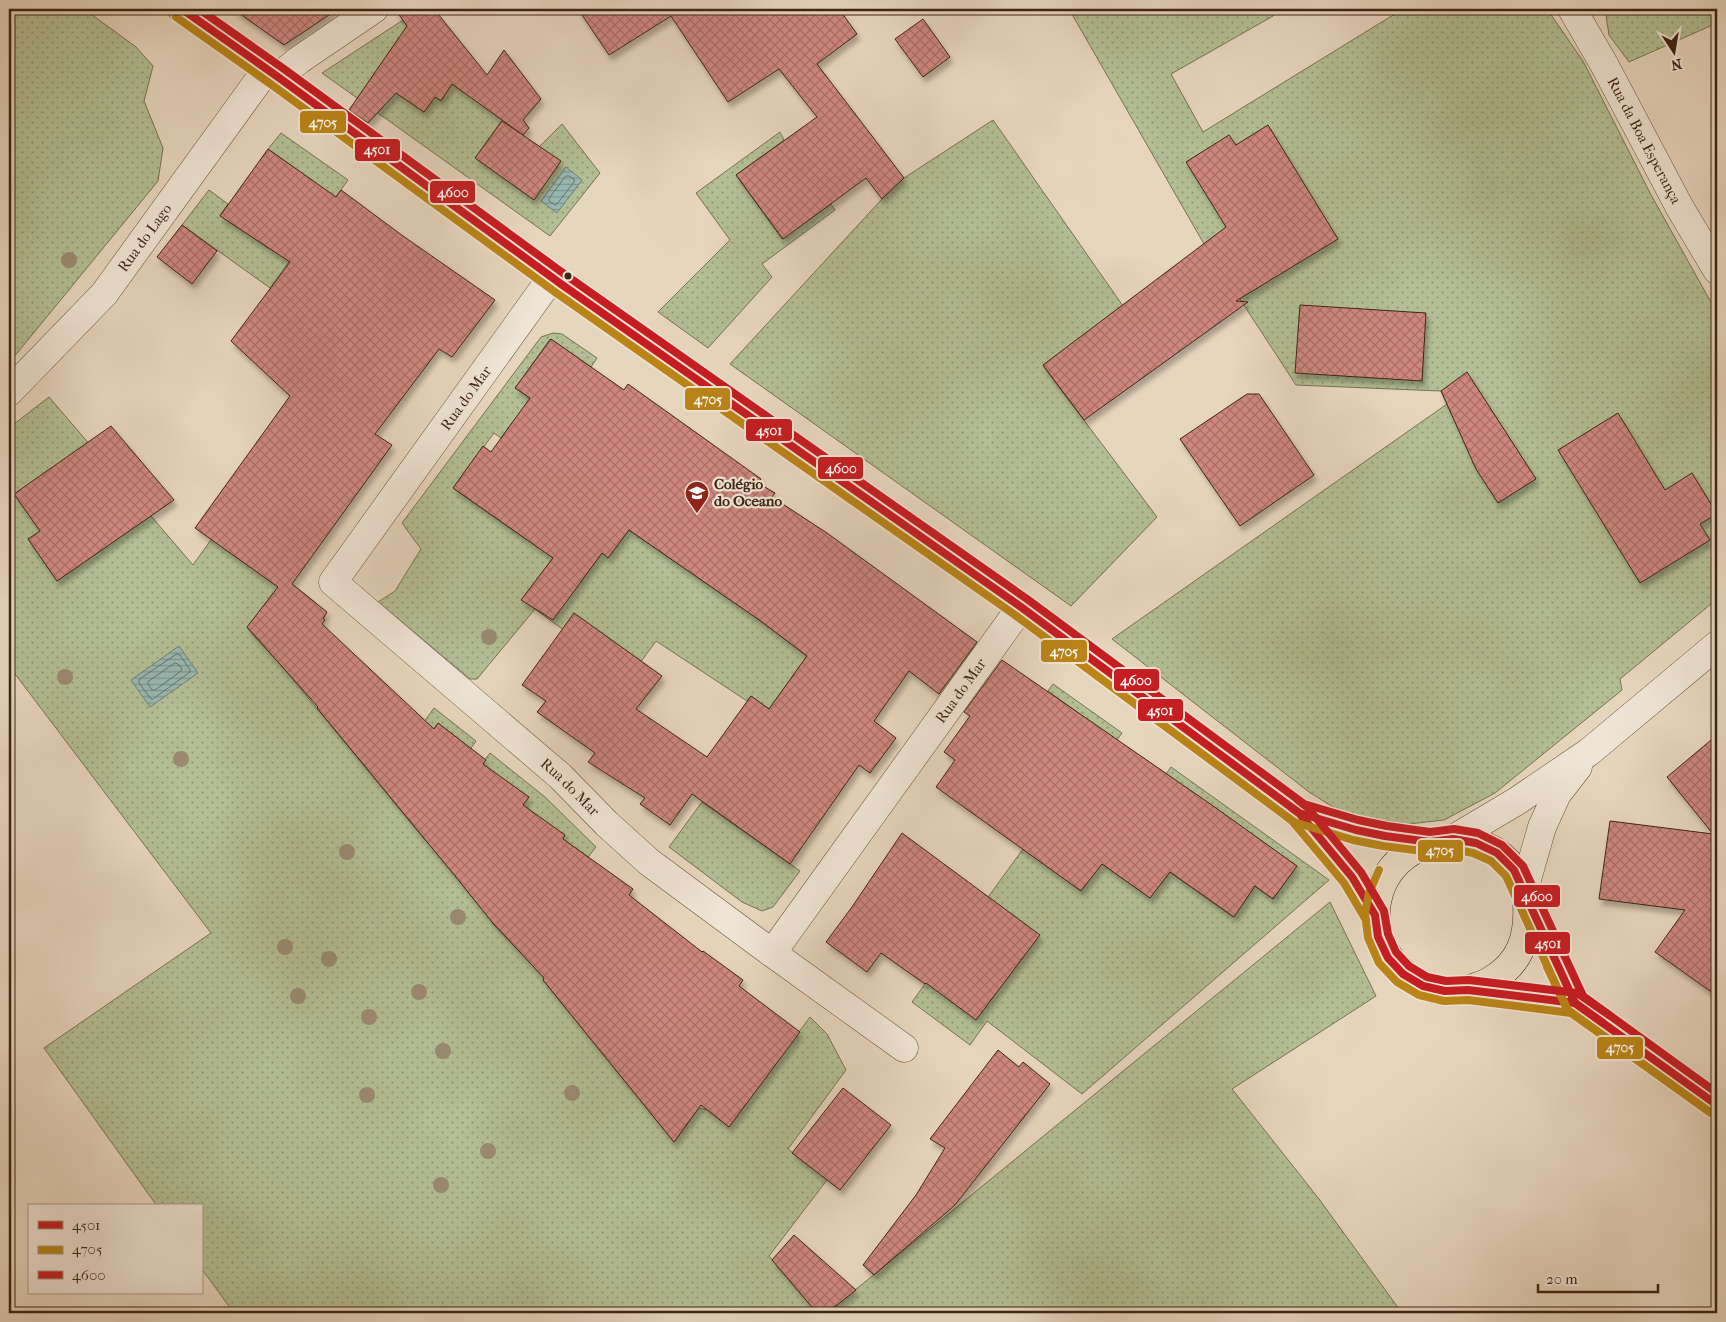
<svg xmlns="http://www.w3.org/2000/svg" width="1726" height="1322" font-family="'IM FELL French Canon',serif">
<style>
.grass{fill:url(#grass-dots);stroke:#787252;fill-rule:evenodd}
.water{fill:url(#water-rules);stroke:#737e73}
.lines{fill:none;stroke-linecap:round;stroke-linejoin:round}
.shore{stroke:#6a6f62;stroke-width:1}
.building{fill:url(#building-cross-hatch);stroke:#3e2511;filter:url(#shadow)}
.minor-casing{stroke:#68513c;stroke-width:29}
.major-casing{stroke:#3e2511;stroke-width:29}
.minor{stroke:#efe4d5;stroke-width:28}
.major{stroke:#e7d6be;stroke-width:28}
.bus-1-casing{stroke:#efe4d5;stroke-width:11}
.bus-2-casing{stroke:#efe4d5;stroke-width:11}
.bus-3-casing{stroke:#efe4d5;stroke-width:11}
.bus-1{stroke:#c61d23;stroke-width:8}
.bus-2{stroke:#ba8417;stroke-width:8}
.bus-3{stroke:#c61d23;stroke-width:8}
.tree{fill:#9a8a71}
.bus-dot{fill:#3e2511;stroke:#efe4d5;stroke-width:2}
.labels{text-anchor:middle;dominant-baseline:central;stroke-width:4.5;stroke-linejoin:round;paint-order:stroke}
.street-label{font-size:15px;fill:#3e2511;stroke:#efe4d5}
.poi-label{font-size:15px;font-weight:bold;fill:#3e2511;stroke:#efe4d5;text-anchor:start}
.line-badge{stroke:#efe4d5;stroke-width:2}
.badge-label{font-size:14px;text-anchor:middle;font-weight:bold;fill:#fff}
</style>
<defs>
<pattern id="grass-dots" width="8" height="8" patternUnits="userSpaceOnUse" patternTransform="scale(1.25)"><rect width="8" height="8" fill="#b3be94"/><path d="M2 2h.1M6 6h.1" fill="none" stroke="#939a77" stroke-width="1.8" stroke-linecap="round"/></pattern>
<pattern id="water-rules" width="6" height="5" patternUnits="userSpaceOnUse" patternTransform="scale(1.25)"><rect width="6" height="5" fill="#97b9b4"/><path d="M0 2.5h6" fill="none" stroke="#7d9691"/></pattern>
<pattern id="building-cross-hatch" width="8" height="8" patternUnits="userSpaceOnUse" patternTransform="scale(1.25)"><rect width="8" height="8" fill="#ce8780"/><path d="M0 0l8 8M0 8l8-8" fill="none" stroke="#a96e67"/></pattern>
<filter id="shadow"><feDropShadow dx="3" dy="5.5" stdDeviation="2.5" flood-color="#0004"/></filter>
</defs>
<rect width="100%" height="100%" fill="#e7d6be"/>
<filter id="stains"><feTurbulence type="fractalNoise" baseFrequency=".004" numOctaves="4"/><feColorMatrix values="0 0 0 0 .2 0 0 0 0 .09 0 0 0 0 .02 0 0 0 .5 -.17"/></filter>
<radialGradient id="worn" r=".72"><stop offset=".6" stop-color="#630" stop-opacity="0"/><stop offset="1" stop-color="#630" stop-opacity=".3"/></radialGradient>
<g class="grass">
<path d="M9 9H84L136 47 153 66 144 101 163 148 158 181 9 363Z"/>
<path d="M1069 9H1226L1228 11 1232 9H1275L1273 16 1171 74 1203 132 1403 9H1547L1583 61 1650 193 1717 313V599L1620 679 1622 690 1495 793 1444 820 1391 826 1354 820 1309 792 1112 639 1447 404 1441 391 1296 385 1204 244Z"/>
<path d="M1605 9H1717V23L1629 62 1609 35Z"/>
<path d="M403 20 420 43 398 39 370 80 396 93 424 112 435 97 441 101 452 84C468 96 490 105 502 120L475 158 539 147 562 124 600 173 550 236 322 73Z"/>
<path d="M993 120 1123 306 1043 366 1157 517 1071 606 730 364 882 199 904 178Z"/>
<path d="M780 132 784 140 736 175 782 239 831 204 835 210 762 264 772 277 708 348 658 312 730 240 696 193Z"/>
<path d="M281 133 348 180 270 288 182 225 209 190 228 204 220 215 270 249 316 184 268 149Z"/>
<path d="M553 333 562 334 597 358 591 367 550 339 516 387 536 402 512 423 501 438 494 433 453 488 524 538 558 551 522 599 562 571 580 583 602 553 608 557 629 530 754 616 807 656 769 709 751 696 747 701 656 641 629 678 535 609 477 679H470L378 602 395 591 421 549 402 523 541 337Z"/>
<path d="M49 397 193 565 240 499 292 584 316 603 305 618 273 593 247 628 287 672 426 841 490 753 545 797 596 847 588 857 563 839 544 821 558 960 543 980 674 1142 699 1108 708 1110 729 1127 810 1017 827 1034 846 1070 788 1149 827 1180 769 1256 817 1313H234L201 1268V1206H157L44 1048 211 933 9 666V428ZM477 858 473 897H472L460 882ZM496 917 527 940 520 952 492 923Z"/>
<path d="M1053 684 1122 733 1072 801 1100 729 1048 691Z"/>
<path d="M434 708 476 741 467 754 460 740 438 723 407 765 398 758Z"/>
<path d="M1171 767 1329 880 1082 1094 987 1021 970 1045 912 1002 1023 849 1102 864 1150 897 1170 872 1233 917 1255 886 1273 899 1296 866 1166 774Z"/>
<path d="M702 802 800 871 773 907 762 911 742 902 669 847Z"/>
<path d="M1330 902 1376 996 1232 1089 1319 1199 1402 1313H827Z"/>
</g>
<g class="water">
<path d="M566 167 582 180 557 213 541 201Z"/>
<path d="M179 646 198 673 150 707 131 680Z"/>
</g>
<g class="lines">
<g class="shore">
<path d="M566 176H569L574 179V182L557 204 555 205 549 201V199Z"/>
<path d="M177 654 180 655 190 670V672L153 699H151L139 683V680Z"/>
<path d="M175 663 178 664 182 669 181 671 155 690H152L148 684V682Z"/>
</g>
</g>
<g class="building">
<path d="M233 9H338L284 45Z"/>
<path d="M395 9H434L487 75 504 50 541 99 523 120 529 128 523 135 452 84 441 101 435 97 424 112 396 93 368 123 349 110 407 26Z"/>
<path d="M578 9H839L857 34 817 64 904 178 882 199 866 178 783 239 736 175 817 117 779 69 728 102 671 16 609 55Z"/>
<path d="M923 19 950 57 923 77 895 39Z"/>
<path d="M502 121 561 161 534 200 475 158Z"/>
<path d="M1268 125 1338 239 1236 301 1248 302 1084 420 1043 365 1226 227 1186 162 1229 135 1236 145Z"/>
<path d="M268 149 336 197 341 190 403 236 495 300 452 357 439 349 375 434 392 445 292 584 327 612 323 619 325 620 322 624 434 729 438 723 486 760 483 764 529 797 523 805 565 835 563 839 633 889 629 895 702 952 703 951 743 980 739 986 800 1032 729 1127 701 1105 674 1142 543 980 544 978 492 922 460 882 317 708 318 707 247 627 278 587 195 528 290 396 231 341 290 262 220 216Z"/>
<path d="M182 225 217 251 192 284 157 257Z"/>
<path d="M1300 305 1426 313 1422 381 1295 373Z"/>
<path d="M551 339 624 390 628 384 761 479 758 483 775 493 772 497 827 533 977 642 939 694 909 671 874 721 896 738 870 773 859 765 790 864 692 794 670 825 640 804 645 798 588 762 595 753 537 712 546 701 522 685 574 613 662 676 636 709 707 757 751 696 769 709 807 656 762 622 629 530 608 558 602 553 553 620 521 600 553 558 453 488 483 446 491 452 530 398 515 388Z"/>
<path d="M1467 372 1536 479 1498 503 1476 469 1441 391Z"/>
<path d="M1247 394H1259L1314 475 1240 526 1180 439Z"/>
<path d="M1618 413 1665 490 1692 473 1717 514 1700 524 1710 540 1640 583 1558 450Z"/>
<path d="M111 426 174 500 57 581 28 539 40 531 14 494Z"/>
<path d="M1002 660 1216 808 1297 866 1273 899 1255 886 1234 917 1170 872 1150 898 1102 864 1081 891 936 787 955 760 944 752 970 716 964 712Z"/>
<path d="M1717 735V996L1655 952 1685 910 1599 899 1610 821 1713 834 1667 777Z"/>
<path d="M902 833 1040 935 976 1020 926 983 925 984 881 953 867 972 826 942 852 907Z"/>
<path d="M998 1050 1019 1067 1023 1062 1050 1084 955 1205 874 1275 863 1265 916 1195 945 1148 930 1139Z"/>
<path d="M843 1088 891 1125 840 1190 792 1153Z"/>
<path d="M794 1235 856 1290 827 1313H817L772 1260Z"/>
</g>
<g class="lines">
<defs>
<g id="minor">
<path id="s1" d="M1572 9 1605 66 1680 208 1717 270"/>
<path d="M278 77 299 60 374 9"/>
<path id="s2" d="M552 277 333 582 560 776 607 824 649 862 772 953 1021 607"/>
<path id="s3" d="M9 392 104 294 267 69"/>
<path d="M1453 839 1517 801 1589 752 1717 645"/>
<path d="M1524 890 1542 827 1557 794 1578 767"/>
<path d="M772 953 904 1048"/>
</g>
<g id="major">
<path d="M182 9 278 77 561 284 1021 607 1299 813 1352 877 1375 915"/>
<path d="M1299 813 1356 830 1430 842"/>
<path d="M1468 990C1475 987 1483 985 1490 981 1521 963 1529 937 1527 903"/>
<path d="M1575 1003 1527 901C1525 891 1521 880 1514 870 1483 825 1413 832 1386 877 1375 896 1372 923 1381 943 1393 969 1415 987 1444 991 1453 992 1462 989 1470 990 1494 993 1518 996 1542 999 1552 1000 1567 1000 1576 1004 1589 1010 1606 1026 1619 1035 1652 1058 1684 1082 1717 1105"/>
</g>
</defs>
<use href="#minor" class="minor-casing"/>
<use href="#major" class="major-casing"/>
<use href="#minor" class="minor"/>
<use href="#major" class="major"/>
<defs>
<g id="bus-1">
<path d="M182 9 278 77 561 284 1021 607 1299 813 1356 830 1385 836 1430 842 1453 839 1476 843 1497 853 1514 870 1575 1003 1717 1105"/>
<path d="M1292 808 1299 813 1352 877 1375 915 1378 937 1388 958 1403 974 1423 986 1445 991 1468 990 1575 1003 1603 1023"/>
</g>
<g id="bus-2">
<path d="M176 17 272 85 555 292 1015 615 1294 822 1353 840 1383 846 1430 852 1453 849 1473 853 1491 861 1506 876 1566 1007"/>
<path d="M1287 817 1292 821 1344 883 1366 920"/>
<path d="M1379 870 1369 893 1365 913 1368 938 1379 963 1397 982 1419 995 1444 1001 1468 1000 1571 1013 1711 1113"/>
<path d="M1547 967 1568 1010 1711 1113"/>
</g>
<g id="bus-3">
<path d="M199 9 284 69 567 276 1027 599 1304 804 1358 820 1387 826 1430 832 1454 829 1478 833 1502 845 1523 866 1583 996 1717 1093"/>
<path d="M1298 800 1307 807 1361 872 1384 911 1388 934 1396 952 1409 966 1427 977 1446 981 1469 980 1577 993 1609 1015"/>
</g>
</defs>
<use href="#bus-1" class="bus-1-casing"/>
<use href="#bus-2" class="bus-2-casing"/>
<use href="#bus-3" class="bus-3-casing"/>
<use href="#bus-1" class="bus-1"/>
<use href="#bus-2" class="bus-2"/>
<use href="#bus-3" class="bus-3"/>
</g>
<g class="tree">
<circle cx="69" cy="260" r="8"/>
<circle cx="489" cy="637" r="8"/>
<circle cx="65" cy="677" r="8"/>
<circle cx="181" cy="759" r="8"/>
<circle cx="347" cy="852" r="8"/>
<circle cx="458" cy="917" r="8"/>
<circle cx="285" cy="947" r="8"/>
<circle cx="329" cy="959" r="8"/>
<circle cx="419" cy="992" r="8"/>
<circle cx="298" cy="996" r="8"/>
<circle cx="369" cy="1017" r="8"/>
<circle cx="443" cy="1051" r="8"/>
<circle cx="572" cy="1093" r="8"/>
<circle cx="367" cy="1095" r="8"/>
<circle cx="488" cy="1151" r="8"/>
<circle cx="441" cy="1185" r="8"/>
</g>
<defs>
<symbol id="school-pin" viewBox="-11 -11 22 30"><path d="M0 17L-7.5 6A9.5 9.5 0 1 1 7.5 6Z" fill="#8f2418" stroke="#efe4d5"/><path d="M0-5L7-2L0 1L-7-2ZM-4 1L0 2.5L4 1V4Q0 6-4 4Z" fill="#fff"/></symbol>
</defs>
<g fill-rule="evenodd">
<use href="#school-pin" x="683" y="479" width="28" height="38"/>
</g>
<circle class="bus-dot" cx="568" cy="276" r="4.5"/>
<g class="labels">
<g class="street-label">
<text stroke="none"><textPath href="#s1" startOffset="150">Rua da Boa Esperança</textPath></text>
<text stroke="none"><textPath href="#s3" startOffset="206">Rua do Lago</textPath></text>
<text transform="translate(466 398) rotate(-54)">Rua do Mar</text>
<text stroke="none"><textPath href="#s2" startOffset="1274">Rua do Mar</textPath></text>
<text stroke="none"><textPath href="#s2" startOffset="689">Rua do Mar</textPath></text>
</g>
<g class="poi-label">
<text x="714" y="484">Colégio<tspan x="714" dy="17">do Oceano</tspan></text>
</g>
</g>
<g class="line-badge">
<rect x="299" y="110" width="48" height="24" rx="5" fill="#ba8417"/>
<rect x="354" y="138" width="47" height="24" rx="5" fill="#c61d23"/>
<rect x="429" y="180" width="47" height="24" rx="5" fill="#c61d23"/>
<rect x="684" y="387" width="47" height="24" rx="5" fill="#ba8417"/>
<rect x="745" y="418" width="48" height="24" rx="5" fill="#c61d23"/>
<rect x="817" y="456" width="47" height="24" rx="5" fill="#c61d23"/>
<rect x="1040" y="639" width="48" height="24" rx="5" fill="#ba8417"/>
<rect x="1113" y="668" width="47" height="24" rx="5" fill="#c61d23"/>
<rect x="1137" y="698" width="47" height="24" rx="5" fill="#c61d23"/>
<rect x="1417" y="839" width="47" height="24" rx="5" fill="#ba8417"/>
<rect x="1513" y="884" width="48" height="24" rx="5" fill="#c61d23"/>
<rect x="1524" y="931" width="47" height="24" rx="5" fill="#c61d23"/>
<rect x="1596" y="1036" width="48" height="24" rx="5" fill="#ba8417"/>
</g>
<g class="badge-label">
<text x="323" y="127">4705</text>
<text x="377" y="154">4501</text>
<text x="453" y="197">4600</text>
<text x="708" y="404">4705</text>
<text x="769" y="435">4501</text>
<text x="841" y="473">4600</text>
<text x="1064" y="656">4705</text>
<text x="1136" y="685">4600</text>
<text x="1160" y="715">4501</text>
<text x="1440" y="855">4705</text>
<text x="1537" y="901">4600</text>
<text x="1548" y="948">4501</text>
<text x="1620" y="1052">4705</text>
</g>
<rect width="1726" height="1322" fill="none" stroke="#e7d6be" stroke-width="30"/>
<rect x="10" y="10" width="1706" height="1302" fill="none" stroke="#3e2511" stroke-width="2.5"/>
<rect x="15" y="15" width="1696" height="1292" fill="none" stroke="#3e2511"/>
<rect x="28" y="1204" width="175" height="90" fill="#efe4d5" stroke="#a89887"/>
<rect x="38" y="1221" width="25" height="8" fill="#c61d23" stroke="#a89887"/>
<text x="72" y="1230" font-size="15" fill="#3e2511">4501</text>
<rect x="38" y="1246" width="25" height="8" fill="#ba8417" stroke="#a89887"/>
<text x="72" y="1254" font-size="15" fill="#3e2511">4705</text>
<rect x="38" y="1271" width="25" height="8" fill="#c61d23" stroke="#a89887"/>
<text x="72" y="1280" font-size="15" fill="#3e2511">4600</text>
<g transform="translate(1674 52) rotate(168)" stroke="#efe4d5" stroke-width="4" paint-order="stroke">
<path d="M0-4L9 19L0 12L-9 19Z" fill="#3e2511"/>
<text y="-8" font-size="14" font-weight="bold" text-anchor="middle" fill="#3e2511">N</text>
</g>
<path d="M1538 1284v8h120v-8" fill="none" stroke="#3e2511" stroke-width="2.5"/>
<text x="1546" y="1284" font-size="15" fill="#3e2511" stroke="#efe4d5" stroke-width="4" paint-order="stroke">20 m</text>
<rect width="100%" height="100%" filter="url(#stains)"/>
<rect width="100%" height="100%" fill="url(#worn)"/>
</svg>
